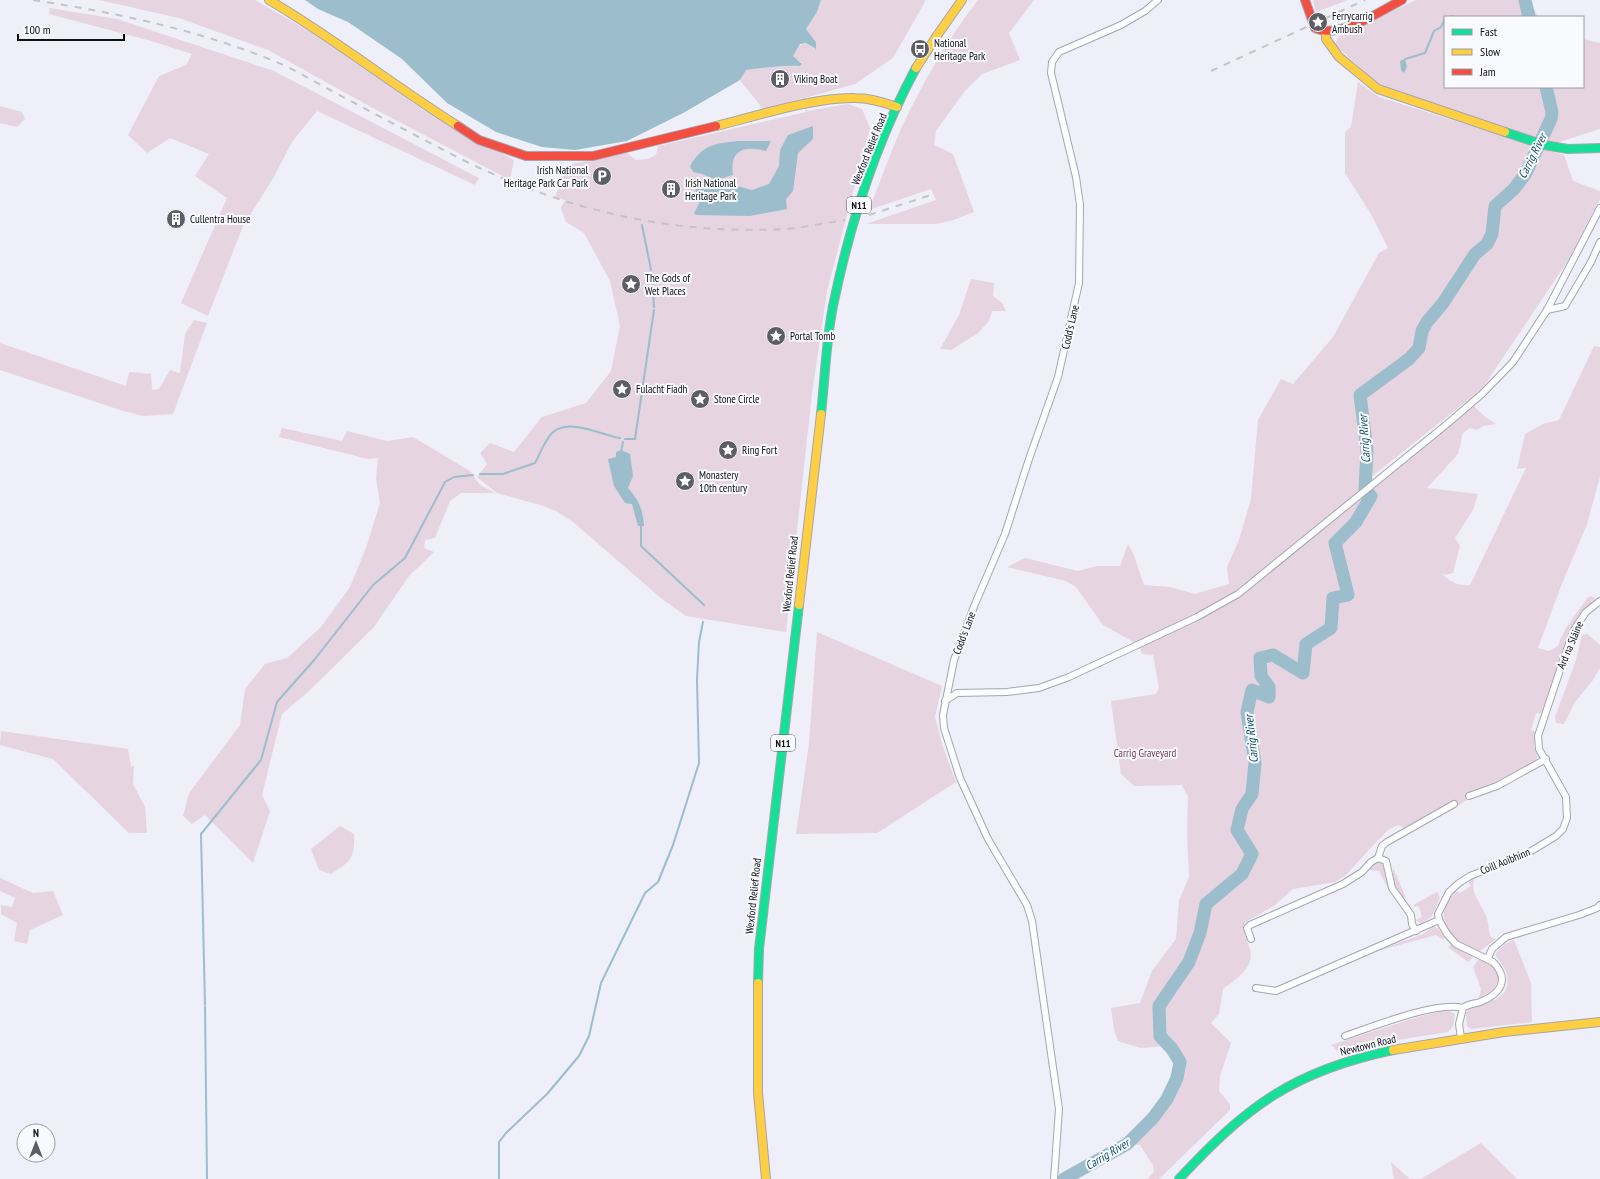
<svg xmlns="http://www.w3.org/2000/svg" width="1600" height="1179" font-family="'PT Sans Narrow',sans-serif">
<style>
.green{fill:#e6d4e1}
.water{fill:#9cbdcc}
.lines{fill:none;stroke-linecap:round;stroke-linejoin:round}
.stream{stroke:#9cbdcc;stroke-width:2}
.river{stroke:#9cbdcc;stroke-width:13}
.street-casing{stroke:#a5a5ae;stroke-width:8}
.fast-casing{stroke:#a5a5ae;stroke-width:10}
.slow-casing{stroke:#a5a5ae;stroke-width:10}
.jam-casing{stroke:#a5a5ae;stroke-width:10}
.street{stroke:#fcfdfe;stroke-width:6}
.fast{stroke:#16e098;stroke-width:8}
.slow{stroke:#ffcf43;stroke-width:8}
.jam{stroke:#f24e42;stroke-width:8}
.rail{stroke:#c4c4c6;stroke-width:2;stroke-dasharray:7 7;stroke-linecap:butt}
.labels{text-anchor:middle;dominant-baseline:central;stroke-width:4;stroke-linejoin:round;paint-order:stroke}
.shield{fill:#f9fafe;stroke:#54555c;stroke-width:1}
.shield-label{font-size:10px;font-weight:bold;fill:#0e0e16}
.poi-label{font-size:11px;fill:#0e0e16;stroke:#f9fafe;text-anchor:start}
.street-label{font-size:11px;fill:#0e0e16;stroke:#f9fafe}
.park-label{font-size:11px;fill:#723c5a;stroke:#f9fafe}
.water-label{font-size:12px;font-style:italic;fill:#0e5062;stroke:#f9fafe}
</style>
<rect width="100%" height="100%" fill="#eeeff9"/>
<g class="green">
<path d="M99 0H255L333 45 423 110 514 160 510 180 369 106 268 50 179 18Z"/>
<path d="M821 0H926L893 58 855 84 805 98 807 111 848 104 862 109 870 128 827 291 812 393 786 632 686 616 662 599 573 522 556 511 540 505 497 493 477 477 487 464 480 453 490 443 514 452 542 417 586 403 611 371 620 326 610 281 584 233 566 222 561 208 565 200 555 197 565 171 571 164 627 153 636 160 648 159 656 155 658 146 806 112 803 98 763 109 740 80 745 70C764 68 782 65 800 66L802 63 792 56 800 45 806 43 815 49 816 42 806 29 817 12Z"/>
<path d="M978 0H1034L1009 33 1020 60 982 74 964 92 936 131 934 145 953 154 974 212 953 220 936 224H866L936 200 931 189 869 210C879 184 889 157 900 131 921 85 947 40 978 0Z"/>
<path d="M1313 0H1348L1316 12Z"/>
<path d="M1416 0H1522V3L1533 8 1539 17H1445V87H1583V39L1600 43V129L1553 144 1536 139 1397 93 1378 84 1335 45 1338 37Z"/>
<path d="M50 8 117 19 274 71 479 178 475 185 317 111 292 142 272 180 243 226 208 316 181 303 227 198 195 176 209 154 170 138 147 153 128 135 159 76 186 65 192 54 151 41 49 14Z"/>
<path d="M1358 82 1379 97 1564 155 1573 181 1600 191V199L1569 259 1482 389 1371 477 1370 442 1365 397 1400 372 1424 348 1428 327 1425 326 1419 348 1410 358 1360 395 1367 450 1365 489 1471 403 1484 416 1496 424 1483 426 1477 430 1470 428 1463 433 1458 454 1427 488 1478 494 1473 510 1455 538 1460 546 1453 573 1445 575 1441 573C1450 582 1458 586 1470 585L1526 468 1517 469 1525 434 1543 424 1559 420 1594 346 1600 347V477L1587 524 1561 586 1538 648 1549 651 1558 646C1564 627 1575 616 1586 600L1587 598 1591 596 1596 599 1582 611 1574 623 1541 714 1536 713 1531 730 1536 732 1534 746 1538 756 1536 761 1487 787 1464 794 1467 800 1457 806 1454 801 1403 828 1399 825 1389 829 1378 840 1346 875 1335 882 1293 889 1275 905 1244 923C1243 933 1248 941 1250 950 1255 968 1235 980 1223 989L1219 1014 1211 1023 1231 1043 1220 1076 1219 1091 1230 1104V1110L1159 1179H1147L1154 1172 1153 1165 1140 1145 1127 1144C1152 1120 1173 1097 1180 1062L1169 1046 1141 1048 1118 1041 1114 1030 1111 1008 1140 1003 1152 971 1176 939 1179 901 1189 877 1187 834 1188 797 1182 785 1134 786 1121 774 1111 701 1156 694 1159 688 1153 655 1142 654 1139 645 1103 625 1076 587 1066 581 1007 567 1025 558 1078 571 1097 566H1120L1128 544 1133 553 1144 585 1170 587 1195 594 1229 584 1227 567 1239 540 1251 499 1258 420 1281 379 1293 384 1333 337 1379 253 1388 248 1372 216 1345 173V132L1351 127Z"/>
<path d="M0 106 22 112 25 119 17 127 0 123Z"/>
<path d="M971 279 994 283 993 296 1002 303 1006 311H992L989 321 978 333 951 350 940 349 959 315Z"/>
<path d="M194 320 207 323 173 414 143 416 120 410 0 370V343L126 386 129 372 151 374 152 390 159 389 170 370 180 373 185 334Z"/>
<path d="M282 428 342 441 347 431 387 441 413 437 470 471 480 485 495 493H461L450 501 435 538 425 540 424 548 434 552 409 576 374 627 308 692 282 714 262 795 270 811 253 863 205 815 192 824 183 816 189 793 240 725 245 689 265 664 287 658 321 627 350 587 366 548 380 503 376 478 378 458 368 459 279 437Z"/>
<path d="M817 632 942 686 935 717 942 744 956 782 877 833 796 834 809 743Z"/>
<path d="M1587 634 1600 645V668L1593 680 1575 702 1564 724 1556 723 1555 717 1575 663 1582 635Z"/>
<path d="M1 731 128 749 131 766H134L133 784 145 807 147 833H129L53 759 0 745Z"/>
<path d="M340 826 354 834C355 858 351 861 331 874L319 870 311 849Z"/>
<path d="M1376 862 1381 863 1385 866 1389 890 1379 871 1369 870Z"/>
<path d="M1393 867 1406 898 1403 899C1395 888 1393 881 1393 867Z"/>
<path d="M1475 877C1468 893 1483 904 1487 919 1489 925 1488 932 1491 937L1496 939 1480 951C1449 945 1431 917 1455 890L1460 893 1471 886 1468 881Z"/>
<path d="M0 878 33 893 53 891 63 915 30 930 27 944 14 941 17 923 1 914V905L12 907 15 898 0 891Z"/>
<path d="M1437 892 1440 898 1432 916 1421 924 1416 920 1422 917 1419 906 1414 907 1415 904Z"/>
<path d="M1433 927 1438 928 1445 938 1442 939 1436 935 1374 952 1423 934Z"/>
<path d="M1514 940 1531 983 1532 1022 1471 1029 1467 1026 1466 1012C1479 1001 1512 1004 1507 976 1506 967 1498 961 1495 954L1505 944Z"/>
<path d="M1452 944 1473 957 1468 962 1448 947Z"/>
<path d="M1479 959C1505 966 1504 989 1479 998L1481 989 1473 967Z"/>
<path d="M1447 1010 1455 1014 1453 1026 1448 1032 1397 1040 1340 1053 1331 1045 1418 1017Z"/>
<path d="M1481 1143 1517 1179H1421Z"/>
<path d="M1391 1162 1410 1179H1394Z"/>
</g>
<g class="water">
<path d="M305 0H821L817 12 806 29 816 42V49L806 43 800 44 793 56 802 64 800 66C782 65 764 68 746 70L740 80 685 112 627 141 575 150 542 147 496 132 447 103 402 59 348 22 318 9Z"/>
<path d="M1405 59 1407 67 1404 73 1401 70 1400 61Z"/>
<path d="M813 126V139L798 153 793 191 786 199 787 209 750 216 696 215 694 213 699 204 693 180 695 178 702 179 713 184 735 182 737 186 752 190 769 184 779 166 780 150 788 135Z"/>
<path d="M740 141H771L766 151C744 145 729 150 733 175L716 180 702 174 693 172 690 166C703 144 716 143 740 141Z"/>
<path d="M621 450 630 454 633 476 628 488C639 500 643 510 644 526H638L632 504 625 503 614 486 608 459 616 457V452Z"/>
</g>
<g class="lines">
<g class="stream">
<path d="M1451 17 1452 16"/>
<path d="M1405 59 1425 53 1434 31 1441 27 1445 19"/>
<path d="M642 225 651 270"/>
<path d="M652 273 654 307"/>
<path d="M625 439H635L654 310"/>
<path d="M621 452 623 442"/>
<path d="M480 474H503L535 463C540 454 545 440 552 433 568 417 601 435 620 438"/>
<path d="M641 524V546L704 605"/>
<path d="M205 1005 201 834 261 760 277 702 315 659 373 585 405 558 445 482 454 477 473 475"/>
<path d="M205 1007 207 1179"/>
<path d="M499 1179V1142L506 1133 547 1094 579 1056 589 1036 601 983 645 893 658 882 673 845 699 763 697 680 699 642 703 622"/>
</g>
<g class="river">
<path d="M1525 0 1529 17"/>
<path d="M1064 1179 1127 1144 1153 1118 1167 1099 1177 1078 1180 1062 1172 1049 1160 1036 1159 1006 1189 962 1200 933 1206 904 1242 874 1252 854 1237 830 1242 809 1252 794 1255 763 1247 712 1252 690 1269 697V687L1261 676 1260 658 1273 655 1303 673 1306 644 1331 628 1333 598 1348 595 1335 543 1356 522 1371 496 1365 490 1367 450 1360 395 1409 359 1419 348 1422 331 1427 322 1443 303 1475 254 1487 244 1492 234 1495 206 1514 189 1526 173 1551 119 1552 112 1546 87"/>
</g>
<defs>
<g id="street">
<path d="M1547 310 1565 306 1591 262 1600 242"/>
<path d="M945 701 957 693 1007 692 1039 688 1069 677 1197 617 1238 594 1447 424 1482 394 1513 362 1547 310 1600 208"/>
<path d="M1469 796 1497 786 1546 759"/>
<path d="M1378 858 1382 846 1387 842 1454 804"/>
<path d="M1251 939 1247 928 1250 925 1343 884 1362 872 1371 862 1378 858 1386 861 1392 888 1411 915 1412 924 1416 931"/>
<path d="M1488 958 1492 949 1506 937 1579 915 1597 908 1600 905"/>
<path d="M1256 988 1276 991 1439 920"/>
<path d="M1345 1036C1372 1027 1436 1001 1463 1008"/>
<path d="M1461 1038 1459 1024 1463 1008C1468 1004 1474 1004 1480 1002 1501 994 1510 979 1493 962L1456 944 1447 934 1439 920 1438 914 1449 892 1459 883 1470 876 1528 853 1556 836 1563 829 1567 818 1566 797 1539 749 1538 736 1566 652 1574 630 1586 612 1600 601"/>
<path d="M1054 1179 1059 1109 1032 921 1027 905 988 839 960 778 944 728 943 715 954 660 975 604 1005 534 1029 459 1058 377 1079 283 1080 205 1076 177 1051 73 1052 62 1059 52 1121 25 1145 11 1158 0"/>
</g>
<g id="fast">
<path d="M1505 132 1544 145 1568 149 1600 148"/>
<path d="M821 414C825 378 826 341 833 306 850 223 876 142 916 68"/>
<path d="M758 983 759 949 799 605"/>
<path d="M1179 1179C1247 1106 1293 1071 1393 1050"/>
</g>
<g id="slow">
<path d="M269 0C334 38 394 86 458 126"/>
<path d="M1326 32V39L1339 57 1378 89 1505 132"/>
<path d="M916 68 936 37 962 0"/>
<path d="M716 126C757 116 814 97 855 98 870 98 883 102 897 107"/>
<path d="M799 605 821 414"/>
<path d="M758 983V1093L766 1179"/>
<path d="M1393 1050 1504 1032 1600 1022"/>
</g>
<g id="jam">
<path d="M1305 0 1315 28C1339 40 1380 11 1402 0"/>
<path d="M458 126 479 140 526 156H593L716 126"/>
</g>
</defs>
<use href="#street" class="street-casing"/>
<use href="#fast" class="fast-casing"/>
<use href="#slow" class="slow-casing"/>
<use href="#jam" class="jam-casing"/>
<use href="#street" class="street"/>
<use href="#fast" class="fast"/>
<use href="#slow" class="slow"/>
<use href="#jam" class="jam"/>
<g class="rail">
<path d="M33 0C117 13 195 29 274 61 294 69 313 81 332 91 375 114 418 137 461 159 564 210 671 235 786 229 806 227 826 223 845 220"/>
<path d="M1211 71 1365 0"/>
<path d="M869 215 934 194"/>
</g>
</g>
<defs>
<symbol id="sight-disc" viewBox="-11 -11 22 22"><circle r="9.5" fill="#5c5d65" stroke="#f9fafe"/><path d="M0-6L1.8-2.2L6-1.7L2.9 1.2L3.7 5.4L0 3.3L-3.7 5.4L-2.9 1.2L-6-1.7L-1.8-2.2Z" fill="#fff"/></symbol>
<symbol id="bus-disc" viewBox="-11 -11 22 22"><circle r="9.5" fill="#5c5d65" stroke="#f9fafe"/><path d="M-5-6H5V4H4V6H2V4H-2V6H-4V4H-5ZM-3.5-4V0h7V-4ZM-3.5 1.2v1.5H-2V1.2ZM2 1.2v1.5H3.5V1.2Z" fill="#fff"/></symbol>
<symbol id="building-disc" viewBox="-11 -11 22 22"><circle r="9.5" fill="#5c5d65" stroke="#f9fafe"/><path d="M-4-6H4V6H1V3H-1V6H-4ZM-2.5-4.3h1.7v1.8h-1.7ZM.8-4.3h1.7v1.8H.8ZM-2.5-1h1.7V.8h-1.7ZM.8-1h1.7V.8H.8Z" fill="#fff"/></symbol>
<symbol id="parking-disc" viewBox="-11 -11 22 22"><circle r="9.5" fill="#5c5d65" stroke="#f9fafe"/><path d="M-3.5-5.5H1a3.5 3.5 0 0 1 0 7H-1V5.5H-3.5ZM-1-3.4V-.6H.8a1.4 1.4 0 0 0 0-2.8Z" fill="#fff"/></symbol>
</defs>
<g fill-rule="evenodd">
<use href="#sight-disc" x="1307" y="11" width="22" height="22"/>
<use href="#bus-disc" x="909" y="38" width="22" height="22"/>
<use href="#building-disc" x="769" y="68" width="22" height="22"/>
<use href="#parking-disc" x="591" y="165" width="22" height="22"/>
<use href="#building-disc" x="660" y="178" width="22" height="22"/>
<use href="#building-disc" x="165" y="208" width="22" height="22"/>
<use href="#sight-disc" x="620" y="273" width="22" height="22"/>
<use href="#sight-disc" x="765" y="325" width="22" height="22"/>
<use href="#sight-disc" x="611" y="378" width="22" height="22"/>
<use href="#sight-disc" x="689" y="388" width="22" height="22"/>
<use href="#sight-disc" x="717" y="439" width="22" height="22"/>
<use href="#sight-disc" x="674" y="470" width="22" height="22"/>
</g>
<g class="labels">
<g class="shield">
<rect x="847" y="197" width="24" height="16" rx="3"/>
<rect x="771" y="735" width="24" height="16" rx="3"/>
</g>
<g class="shield-label">
<text x="859" y="205">N11</text>
<text x="783" y="743">N11</text>
</g>
<g class="poi-label">
<text x="1332" y="16">Ferrycarrig<tspan x="1332" dy="13">Ambush</tspan></text>
<text x="934" y="43">National<tspan x="934" dy="13">Heritage Park</tspan></text>
<text x="794" y="79">Viking Boat</text>
<text x="588" y="170" text-anchor="end">Irish National<tspan x="588" dy="13">Heritage Park Car Park</tspan></text>
<text x="685" y="183">Irish National<tspan x="685" dy="13">Heritage Park</tspan></text>
<text x="190" y="219">Cullentra House</text>
<text x="645" y="278">The Gods of<tspan x="645" dy="13">Wet Places</tspan></text>
<text x="790" y="336">Portal Tomb</text>
<text x="636" y="389">Fulacht Fiadh</text>
<text x="714" y="399">Stone Circle</text>
<text x="742" y="450">Ring Fort</text>
<text x="699" y="475">Monastery<tspan x="699" dy="13">10th century</tspan></text>
</g>
<g class="street-label">
<text transform="translate(869 149) rotate(-68)">Wexford Relief Road</text>
<text transform="translate(1070 327) rotate(-77)">Codd's Lane</text>
<text transform="translate(790 574) rotate(-84)">Wexford Relief Road</text>
<text transform="translate(964 633) rotate(-69)">Codd's Lane</text>
<text transform="translate(1570 645) rotate(-67)">Ard na Sláine</text>
<text transform="translate(1505 861) rotate(-22)">Coill Aoibhinn</text>
<text transform="translate(753 896) rotate(-84)">Wexford Relief Road</text>
<text transform="translate(1368 1045) rotate(-14)">Newtown Road</text>
</g>
<g class="park-label">
<text x="1145" y="753">Carrig Graveyard</text>
</g>
<g class="water-label">
<text transform="translate(1532 156) rotate(-63)">Carrig River</text>
<text transform="translate(1364 439) rotate(-94)">Carrig River</text>
<text transform="translate(1251 739) rotate(-96)">Carrig River</text>
<text transform="translate(1107 1154) rotate(-31)">Carrig River</text>
</g>
</g>
<rect x="1444" y="16" width="140" height="72" fill="#f9fafe" stroke="#9b9ca1"/>
<rect x="1452" y="29" width="20" height="6" fill="#16e098" stroke="#9b9ca1"/>
<text x="1480" y="36" font-size="12" fill="#0e0e16">Fast</text>
<rect x="1452" y="49" width="20" height="6" fill="#ffcf43" stroke="#9b9ca1"/>
<text x="1480" y="56" font-size="12" fill="#0e0e16">Slow</text>
<rect x="1452" y="69" width="20" height="6" fill="#f24e42" stroke="#9b9ca1"/>
<text x="1480" y="76" font-size="12" fill="#0e0e16">Jam</text>
<g transform="translate(36 1143)"><circle r="19" fill="#f9fafe" stroke="#9b9ca1"/>
<path d="M0-3L7 15L0 10L-7 15Z" fill="#5c5d65"/>
<text y="-6" font-size="11" font-weight="bold" text-anchor="middle" fill="#0e0e16">N</text>
</g>
<path d="M18 34v6h106v-6" fill="none" stroke="#0e0e16" stroke-width="2"/>
<text x="24" y="34" font-size="12" fill="#0e0e16" stroke="#f9fafe" stroke-width="3" paint-order="stroke">100 m</text>
</svg>
